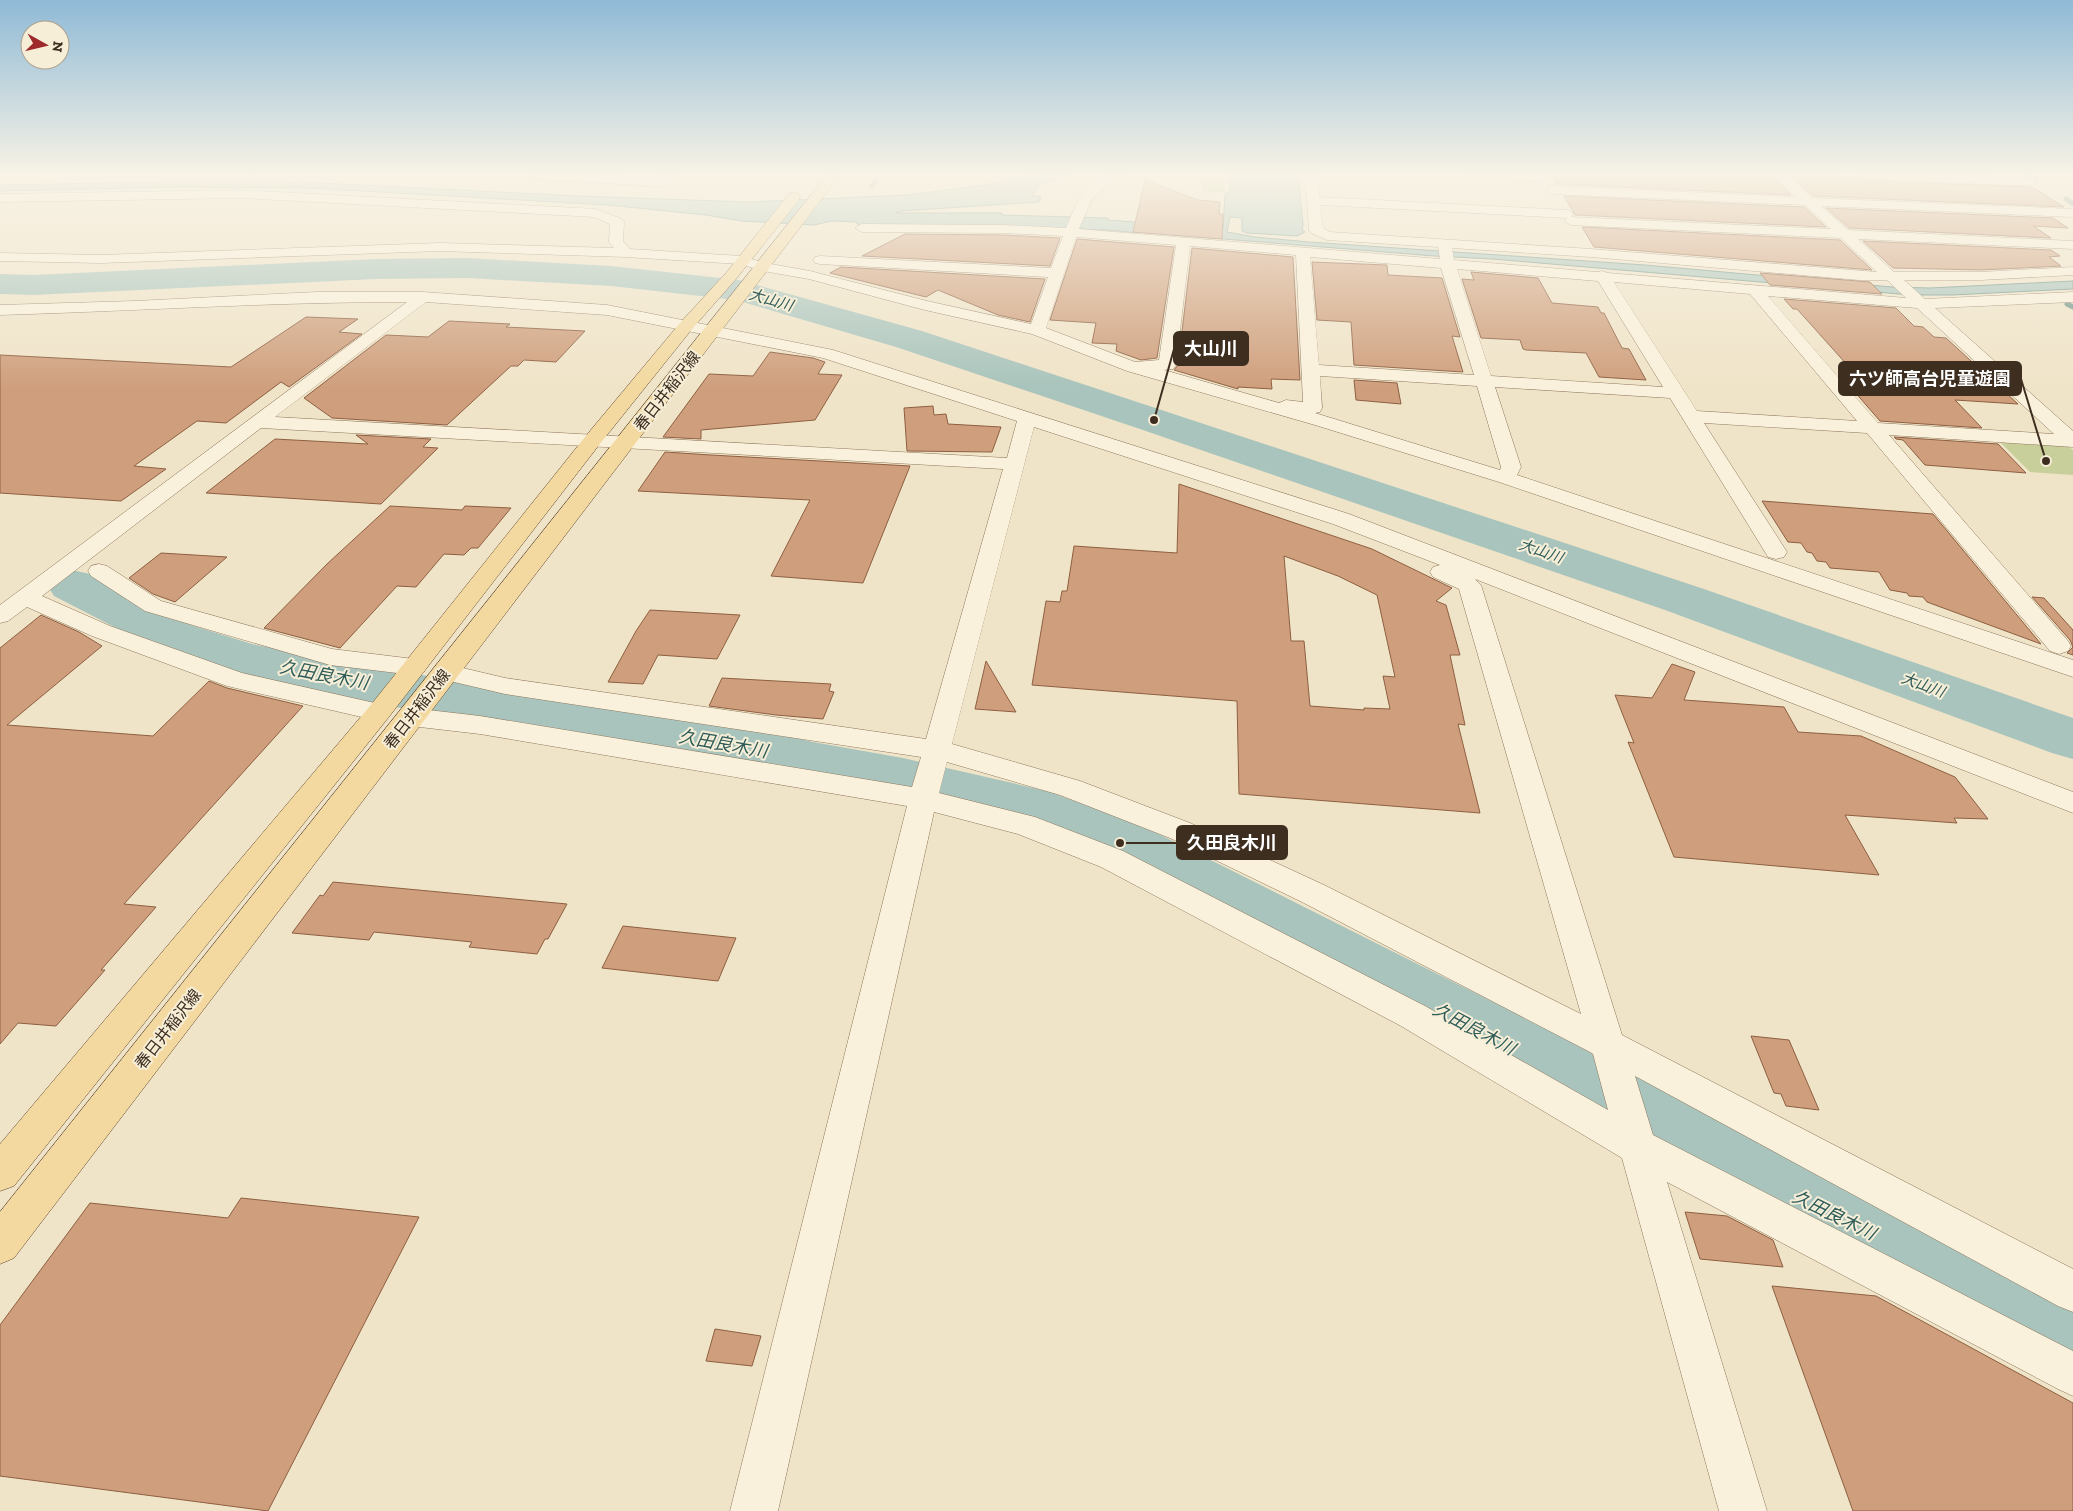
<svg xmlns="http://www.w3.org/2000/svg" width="2073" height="1511" font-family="'Zilla Slab','Noto Sans JP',serif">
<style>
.green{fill:#c9cf9b}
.water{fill:#a9c4bc;stroke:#6f938a}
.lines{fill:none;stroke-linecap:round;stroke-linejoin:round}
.stream{stroke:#6f938a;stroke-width:5}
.river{fill:#a9c4bc;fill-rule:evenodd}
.building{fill:#cf9f7d;stroke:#8d5f41;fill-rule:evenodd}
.minor-casing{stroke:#8d765c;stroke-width:1}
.major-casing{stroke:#5b4430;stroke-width:1}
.minor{fill:#faf1dc;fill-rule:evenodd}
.major{fill:#f3d9a0;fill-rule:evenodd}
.labels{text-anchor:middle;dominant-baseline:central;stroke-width:4;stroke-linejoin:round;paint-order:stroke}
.far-water-label{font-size:15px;font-style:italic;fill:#2f5d5a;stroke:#f7eed8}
.street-label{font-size:16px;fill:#3d2e20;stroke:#f7eed8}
.water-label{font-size:18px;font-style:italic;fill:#2f5d5a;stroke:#f7eed8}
.leader{fill:none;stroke:#3d2e20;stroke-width:2}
.callout-dot{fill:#3d2e20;stroke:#f7eed8;stroke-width:2}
.callout{fill:#3d2e20;stroke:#3d2e20;stroke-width:2}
.callout-label{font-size:18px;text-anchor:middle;font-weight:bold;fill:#fff}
</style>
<rect width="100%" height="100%" fill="#f0e4c8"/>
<g class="green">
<path d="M425 175H498L659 184 654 188Z"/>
<path d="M1203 175H1225L1224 192 1209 193 1201 190Z"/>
<path d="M1998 440 2067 445 2073 450V475L2030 472Z"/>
</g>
<path class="water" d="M1037 175H1073L1038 185 1033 196 1041 197 1039 202 901 211 896 213H1002V215L1108 218V220L1223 229 1225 194 1230 191V175H1298L1303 224 1302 230 1305 232 1297 236 1247 233 1242 231V218L1230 217 1227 232 1255 237 1309 242 1645 265 1892 287 1930 288 2073 281V289L1952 295H1911L1493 259 1434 256 1137 232 1136 233C1111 229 1083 230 1054 228 989 225 924 223 859 226L856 222 832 221 814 225 742 221 706 215 608 205 309 188 176 187 0 191V185L204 181 296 182 306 179 302 182 578 196 748 202 908 195 984 185Z"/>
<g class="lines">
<g class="stream">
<path d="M2027 175 2035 180"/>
<path d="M872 186 876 181"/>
<path d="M2066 199 2072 203"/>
<path d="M2067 304 2073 307"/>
</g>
<g class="river">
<path d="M467 258 611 266 739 280 922 331 1701 588 2073 718V759L2052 753 1665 610 1140 429 896 347 736 300 611 286 467 278 376 279 34 295 0 294V274L34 275 376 259Z"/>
<path d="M72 570 90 574 191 625 252 644 361 665 776 733 813 742 903 758 1047 791 1143 826 1523 1017 1624 1065 1768 1139 1983 1240 2041 1275 2073 1290V1387L2040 1373 1977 1339 1919 1304 1708 1195 1568 1115 1469 1063 1097 860 1031 833 903 800 813 784 776 773 361 701 242 676 153 647 54 596 47 585 54 574Z"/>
</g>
</g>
<g class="building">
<path d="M1557 175H1771L1791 195 1556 184 1552 176Z"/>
<path d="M1790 175 1862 177 1869 181 2032 187 2064 207 1813 196Z"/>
<path d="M1145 180 1198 200 1220 202 1219 214H1223L1222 239 1133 232Z"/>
<path d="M1564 196 1804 207 1826 227 1575 215Z"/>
<path d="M1826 208 2053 218 2068 228 2033 226 2051 238 1849 228Z"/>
<path d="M1582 227 1840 240 1872 270 1594 247Z"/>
<path d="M905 234 1004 235 1060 238 1050 266 862 256Z"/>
<path d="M1077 239 1174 247 1157 358 1141 360 1116 351 1117 344 1092 343 1096 323 1050 320Z"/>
<path d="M1863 241 2051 250 2060 256 2049 257 2061 266 1981 270 1893 268Z"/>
<path d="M1192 248 1293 257 1300 380 1271 379 1272 389 1238 387V389L1174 370 1178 365Z"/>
<path d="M1312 262 1387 265 1388 275 1442 278 1460 337 1452 336 1463 372 1354 365 1351 322 1317 320Z"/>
<path d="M841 267 1045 279 1030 322 998 315 938 290 926 297 830 273Z"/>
<path d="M1471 272 1538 278 1552 303 1598 307 1601 313H1604L1622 348 1629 349 1646 380 1599 377 1586 353 1526 350 1523 349 1520 340 1481 338 1462 279 1474 280Z"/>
<path d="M1760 273 1870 282 1882 294 1770 285Z"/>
<path d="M1784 299 1896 308 1914 326 1923 327 1934 337 1946 338 2018 404 1955 400 1982 428 1880 421 1841 376 1858 377 1797 309H1793Z"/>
<path d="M306 317 358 319 339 332 362 334 289 387 281 382 226 423 197 421 134 466 166 469 121 501 0 493V355L231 367Z"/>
<path d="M449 321 510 324 506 327 585 331 556 362 524 360 518 366H511L447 425 332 418 304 398 386 335 428 337Z"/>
<path d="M770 352 813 358 825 362 818 374 842 375 815 420 701 430V439L663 437 709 374 753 376Z"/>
<path d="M1354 380 1397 383 1401 404 1356 400Z"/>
<path d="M933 406 934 415 946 414 948 424 1001 427 992 452 907 451 904 408Z"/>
<path d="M356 435 431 439 423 447 438 448 381 504 206 493 275 439 368 444Z"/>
<path d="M1894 437 1998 444 2026 473 1925 465 1903 440 1896 439Z"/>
<path d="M665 452 711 455 910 466 863 583 771 576 810 500 638 491Z"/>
<path d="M1179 484 1372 549 1452 588 1436 601 1446 605 1460 655H1450L1465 725 1458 724 1480 813 1239 794 1237 701 1032 685 1046 601 1060 602 1062 591H1067L1074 546 1177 553ZM1284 556 1338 576 1377 595 1395 677 1383 676 1390 709 1364 708V710L1310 706 1304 641H1291Z"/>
<path d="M1762 501 1933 514 2041 644 1927 602 1923 597 1909 596 1907 593 1890 590 1879 572 1830 568 1826 562 1817 561 1812 553 1807 552 1801 543 1788 542Z"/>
<path d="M390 506 462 510 465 506 511 508 478 548H471L464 555 444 554 416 587 397 586 340 648 264 628 327 564Z"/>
<path d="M161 553 227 557 175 602 153 594 129 578Z"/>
<path d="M2032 597 2044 598 2073 630V655L2067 653 2073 647 2070 640Z"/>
<path d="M650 610 740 615 717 659 658 655 643 684 608 682 636 631Z"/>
<path d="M41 615 79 632 102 646 7 725 153 736 209 681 227 688 303 706 124 904 156 907 101 970H105L56 1026 18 1023 0 1044V648Z"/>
<path d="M986 661 1016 712 975 709Z"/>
<path d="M1672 664 1695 672 1684 700 1784 707 1798 732 1861 736 1955 777 1988 819 1954 818 1957 823 1845 815 1879 875 1674 857 1628 742 1634 743 1615 695 1652 698Z"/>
<path d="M722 678 831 684 829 691 834 692 823 719 776 715 709 706Z"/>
<path d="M333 882 567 904 548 939H545L537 954 469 947 472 942 374 932 369 940 292 933 320 895 323 896Z"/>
<path d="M623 926 736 938 718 981 602 968Z"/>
<path d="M1751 1036 1789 1040 1819 1110 1786 1106 1781 1094 1774 1093Z"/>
<path d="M241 1198 419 1217 268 1511 0 1476V1325L90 1203 228 1218Z"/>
<path d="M1685 1212 1727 1216 1773 1240 1783 1267 1700 1259Z"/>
<path d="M1772 1286 1876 1296 2073 1403V1511H1853Z"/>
<path d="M715 1329 761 1336 752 1366 706 1361Z"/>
</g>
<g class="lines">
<defs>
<g id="minor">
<path d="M528 175H606L657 178 661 175H675L664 185 660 186 534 179Z"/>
<path d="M1107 175H1126L1109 183 1092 199 1079 229 1440 259 1438 247 1327 240 1311 233 1309 230 1305 175H1317L1319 197 1567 210 1574 214 1571 217 1831 229 1805 205 1552 194 1546 190 1552 186 1796 197 1773 175H1787L1812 198 2073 209V217L1821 206 1848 230 2073 241V249L1858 239 1894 272H1981L2073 267V275L1981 280H1904L1925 299 2073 292V302L1935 308 2073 431V447L1889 435 2068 641 2071 646 2068 651 2059 654 2050 651 1867 433 1704 423 1787 552 1784 557 1776 559 1768 557 1765 552 1670 398 1495 387 1521 467 1517 475 2073 660V677L1499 482 1315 425 1127 371 1032 334 925 310 809 279 763 271 740 264 626 257 440 251 101 263 0 261V253L101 255 440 243 614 248 609 242 610 224 594 217 241 198 0 202V194L241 190 596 209 622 219 624 222 623 241 630 249 741 256 765 263 810 271 927 301 1031 324 1048 277 820 264 815 263 813 260 815 257 820 256 1051 268 1063 236 1004 233 862 232 855 228 862 224 1004 225 1066 228C1075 207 1084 183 1107 175ZM1320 205 1567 218 1564 221 1571 225 1841 238 1877 272 1591 249 1330 232 1323 228ZM1076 237 1176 245 1159 360 1135 362 1046 328ZM1190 246 1296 255 1303 402 1286 400 1279 403 1164 370 1173 369 1176 365ZM1452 248 1591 257 1859 280H1887L1906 298 1608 273 1602 271 1597 272 1454 260ZM1310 257 1441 268 1474 375 1319 365ZM1457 269 1598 281 1663 387 1491 376ZM1614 282 1750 294 1857 421 1697 411ZM1768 296 1917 308 2054 434 1878 423ZM1320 376 1477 386 1501 467 1500 470 1315 413 1320 412 1322 408Z"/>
<path d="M1469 175H1549L1551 178 1545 182 1475 179Z"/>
<path d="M1863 175H1962L2031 178 2037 182 2031 186 1869 179Z"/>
<path d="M317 292H423L607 305 833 350 1349 514 2073 792V813L1475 579 1481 585 1622 1035 2073 1269V1312L2058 1306 1635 1076 1653 1135 2073 1351V1396L2058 1389 1667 1182 1767 1511H1719L1622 1158 1401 1026 1101 867 1018 834 934 812 778 1511H730L907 806 480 734 411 726 402 723 398 717 402 711 411 708 480 716 912 787 921 757 505 694 437 678 433 672 437 666 446 664 505 678 926 739 1003 469 261 428 42 596 110 626 242 673 388 706 392 712 388 718 379 721 227 686 92 636 27 607 8 621 0 623V605L407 302C271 302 136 311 0 315V305L135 301ZM426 302 607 315 823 358 1017 421 1007 458 275 417ZM1034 427 1333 524 1440 565 1433 567 1430 572 1433 577 1459 589 1581 1014 1324 885 1190 823 1080 781 952 744ZM947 762 1060 795 1170 838 1302 902 1590 1052 1593 1054 1608 1110 1425 1006 1123 851 1035 817 939 793Z"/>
<path d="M99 564 107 566 161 601 332 649 414 659 423 661 427 667 423 673 414 675 330 665 145 611 91 576 88 571 91 566Z"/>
</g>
<g id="major">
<path d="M827 175H840L14 1258 0 1264V1212Z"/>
<path d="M794 193 799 194 800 197 799 200 736 279 692 329 599 445 388 718 14 1186 0 1191V1144L370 706 585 437 680 323 726 273 789 194Z"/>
</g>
</defs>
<use href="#minor" class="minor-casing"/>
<use href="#major" class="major-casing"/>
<use href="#minor" class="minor"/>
<use href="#major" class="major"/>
</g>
<linearGradient id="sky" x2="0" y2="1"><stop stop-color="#8fbad6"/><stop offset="0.45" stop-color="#f8f3e6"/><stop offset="1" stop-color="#f8f3e6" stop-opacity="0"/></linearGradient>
<rect width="2073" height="387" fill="url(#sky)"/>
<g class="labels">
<g class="far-water-label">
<text transform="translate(771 300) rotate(16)">大山川</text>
<text transform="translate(1541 551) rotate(19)">大山川</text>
<text transform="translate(1923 685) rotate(20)">大山川</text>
</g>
<g class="street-label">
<text transform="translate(667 391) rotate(-52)">春日井稲沢線</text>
<text transform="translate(417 709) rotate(-52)">春日井稲沢線</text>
<text transform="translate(168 1029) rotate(-52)">春日井稲沢線</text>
</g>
<g class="water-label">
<text transform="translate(324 675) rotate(11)">久田良木川</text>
<text transform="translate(723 744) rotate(10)">久田良木川</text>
<text transform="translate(1474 1029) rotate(28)">久田良木川</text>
<text transform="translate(1834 1215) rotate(26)">久田良木川</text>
</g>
</g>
<path class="leader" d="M1154 420L1174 349M2046 461L2021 379M1120 843L1177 843"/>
<g class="callout-dot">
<circle cx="1154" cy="420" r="5"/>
<circle cx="2046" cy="461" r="5"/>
<circle cx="1120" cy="843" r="5"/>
</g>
<g class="callout">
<rect x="1174" y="332" width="74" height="33" rx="5"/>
<rect x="1839" y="362" width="182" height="33" rx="5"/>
<rect x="1177" y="826" width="110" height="33" rx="5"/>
</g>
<g class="callout-label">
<text x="1211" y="355">大山川</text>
<text x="1930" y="385">六ツ師高台児童遊園</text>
<text x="1232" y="849">久田良木川</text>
</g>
<g transform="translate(45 45) rotate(98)"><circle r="24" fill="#f7eed8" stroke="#ada18e"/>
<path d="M0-4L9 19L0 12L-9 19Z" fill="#9e2a2b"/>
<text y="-8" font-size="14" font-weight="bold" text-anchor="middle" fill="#3d2e20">N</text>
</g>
</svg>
